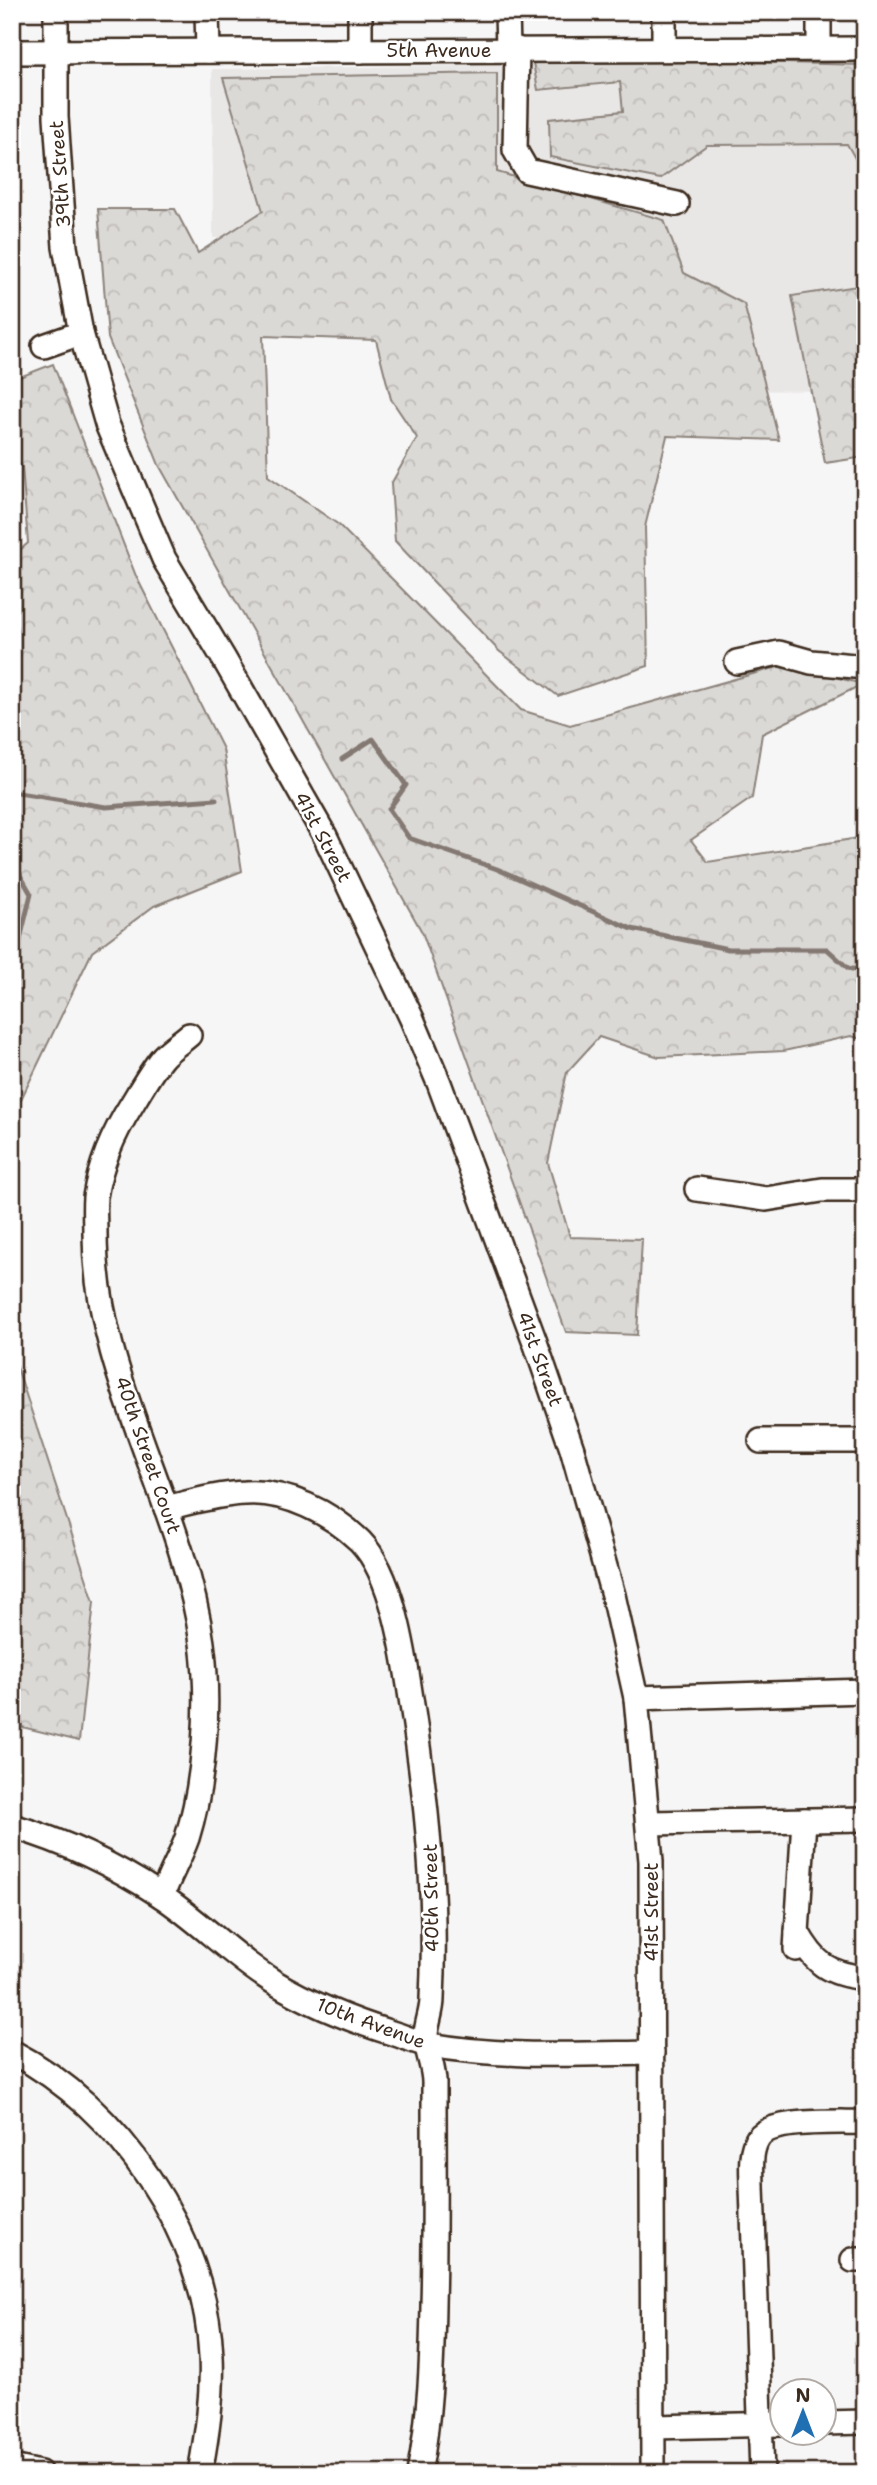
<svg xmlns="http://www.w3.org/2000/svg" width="877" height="2485" font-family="'Shantell Sans',sans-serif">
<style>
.built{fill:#e9e7e6}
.forest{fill:url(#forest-crowns);stroke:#8b827a;stroke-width:2}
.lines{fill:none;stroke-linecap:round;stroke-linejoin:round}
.stream{stroke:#847972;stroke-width:5}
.minor-casing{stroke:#3b2a1e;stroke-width:28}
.minor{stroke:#fff;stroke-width:23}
.labels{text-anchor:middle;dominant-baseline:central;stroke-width:5;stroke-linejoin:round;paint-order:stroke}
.street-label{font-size:19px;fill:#3b2a1e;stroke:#fff}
</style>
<defs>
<pattern id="forest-crowns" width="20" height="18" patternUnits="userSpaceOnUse" patternTransform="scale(1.75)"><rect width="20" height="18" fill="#dbd9d6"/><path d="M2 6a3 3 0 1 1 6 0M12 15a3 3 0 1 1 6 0" fill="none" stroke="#bdbab7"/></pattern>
</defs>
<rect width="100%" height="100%" fill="#f7f6f6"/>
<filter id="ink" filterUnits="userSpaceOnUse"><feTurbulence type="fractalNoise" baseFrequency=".0143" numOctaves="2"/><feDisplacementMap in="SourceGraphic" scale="14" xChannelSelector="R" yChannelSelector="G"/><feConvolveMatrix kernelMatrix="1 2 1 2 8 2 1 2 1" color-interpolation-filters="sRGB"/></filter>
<g filter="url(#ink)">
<path class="built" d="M865 60V391L668 390 670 241 213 238 212 69Z"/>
<g class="forest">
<path d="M532 57 865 65V457L825 463 792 296 864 285V174L847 144 707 145 660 179 550 157 549 119 623 111 620 82 538 90Z"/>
<path d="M497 73V172L664 220 684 273 744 304 779 440 667 436 645 527 648 666 558 696 499 651 395 541 391 484 417 438 391 399 376 340 263 336 268 476 339 525 521 710 570 725 785 665 863 684 762 734 752 798 691 840 708 862 865 837V1040L851 1036 784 1051 659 1057 599 1037 567 1072 548 1163 570 1237 642 1239 637 1335 566 1332 422 932 159 465 108 338 98 209H175L198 253 263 211 223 78Z"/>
<path d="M53 364 136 576 223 749 242 871 154 906 92 952 12 1118V557L28 543 22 467 12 458V380Z"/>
<path d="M12 1352 94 1602 79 1741 22 1727 12 1646Z"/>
</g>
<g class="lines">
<g class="stream">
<path d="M12 326 19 325"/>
<path d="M342 759 373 739 406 785 389 809 409 838 497 869 632 929 728 949H827L848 968 865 972"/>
<path d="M12 792 106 807 216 799"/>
<path d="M12 861 31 894 12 973"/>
</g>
<defs>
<g id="minor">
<path d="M56 12V117L65 247 81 333 107 424 164 559 224 659 325 836 412 1019 439 1083 535 1342 572 1449 613 1595 636 1698 651 1861 653 2473"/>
<path d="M207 12 208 51"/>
<path d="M360 12V51"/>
<path d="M507 12 508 49"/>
<path d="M664 12V48"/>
<path d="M819 12V48"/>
<path d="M517 49 515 150 527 171 677 204"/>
<path d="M12 52 865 49"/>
<path d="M44 346 81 333"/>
<path d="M737 662 779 653 811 662 865 667"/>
<path d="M697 1189 766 1199 822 1190H865"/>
<path d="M761 1441H865"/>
<path d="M166 1508C191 1502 219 1494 245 1493 286 1490 331 1513 360 1541 394 1576 405 1658 412 1705 427 1803 437 1900 432 1999 432 2011 427 2022 426 2034 425 2050 435 2068 434 2085 434 2158 435 2232 433 2305 432 2362 430 2417 419 2473"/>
<path d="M636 1698 865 1691"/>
<path d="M649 1823 865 1819"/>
<path d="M12 1826C63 1841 116 1866 160 1895 200 1921 233 1957 274 1982 312 2005 353 2021 395 2034 407 2038 418 2043 430 2045 504 2058 578 2054 652 2053"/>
<path d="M162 1896C169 1876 180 1858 187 1838 205 1780 210 1703 202 1643 183 1503 95 1378 95 1234 95 1222 94 1209 95 1197 100 1165 115 1131 132 1104 141 1089 150 1073 161 1059 168 1050 180 1043 189 1035"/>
<path d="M797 1932C815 1964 828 1974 865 1978"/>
<path d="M796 1949 804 1820"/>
<path d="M12 2052C119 2107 206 2234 211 2356 213 2396 207 2434 200 2473"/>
<path d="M853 2260H865"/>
<path d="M824 2423 865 2422"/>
<path d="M653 2427 782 2424"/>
<path d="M12 2467 40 2473"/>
<path d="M762 2473 752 2187C752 2172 749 2152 758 2138 771 2118 841 2123 865 2122"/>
</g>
</defs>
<use href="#minor" class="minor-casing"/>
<use href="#minor" class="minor"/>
</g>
</g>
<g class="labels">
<g class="street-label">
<text x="439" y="50">5th Avenue</text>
<text transform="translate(60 174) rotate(-94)">39th Street</text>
<text transform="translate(323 837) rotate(62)">41st Street</text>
<text transform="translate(540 1359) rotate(70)">41st Street</text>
<text transform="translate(148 1455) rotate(71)">40th Street Court</text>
<text transform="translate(431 1898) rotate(-91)">40th Street</text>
<text transform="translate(651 1912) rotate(-90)">41st Street</text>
<text transform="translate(371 2023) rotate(20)">10th Avenue</text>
</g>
</g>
<rect width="877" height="2485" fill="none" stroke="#fff" stroke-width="42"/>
<rect x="21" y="21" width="835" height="2443" fill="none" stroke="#3b2a1e" stroke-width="2.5" filter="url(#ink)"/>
<g transform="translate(803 2412)"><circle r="33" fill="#ffffff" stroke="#b1aaa5" stroke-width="2"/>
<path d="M0-5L12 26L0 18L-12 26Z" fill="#1f6fb2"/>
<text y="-10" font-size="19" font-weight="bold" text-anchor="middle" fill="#3b2a1e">N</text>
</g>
</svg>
